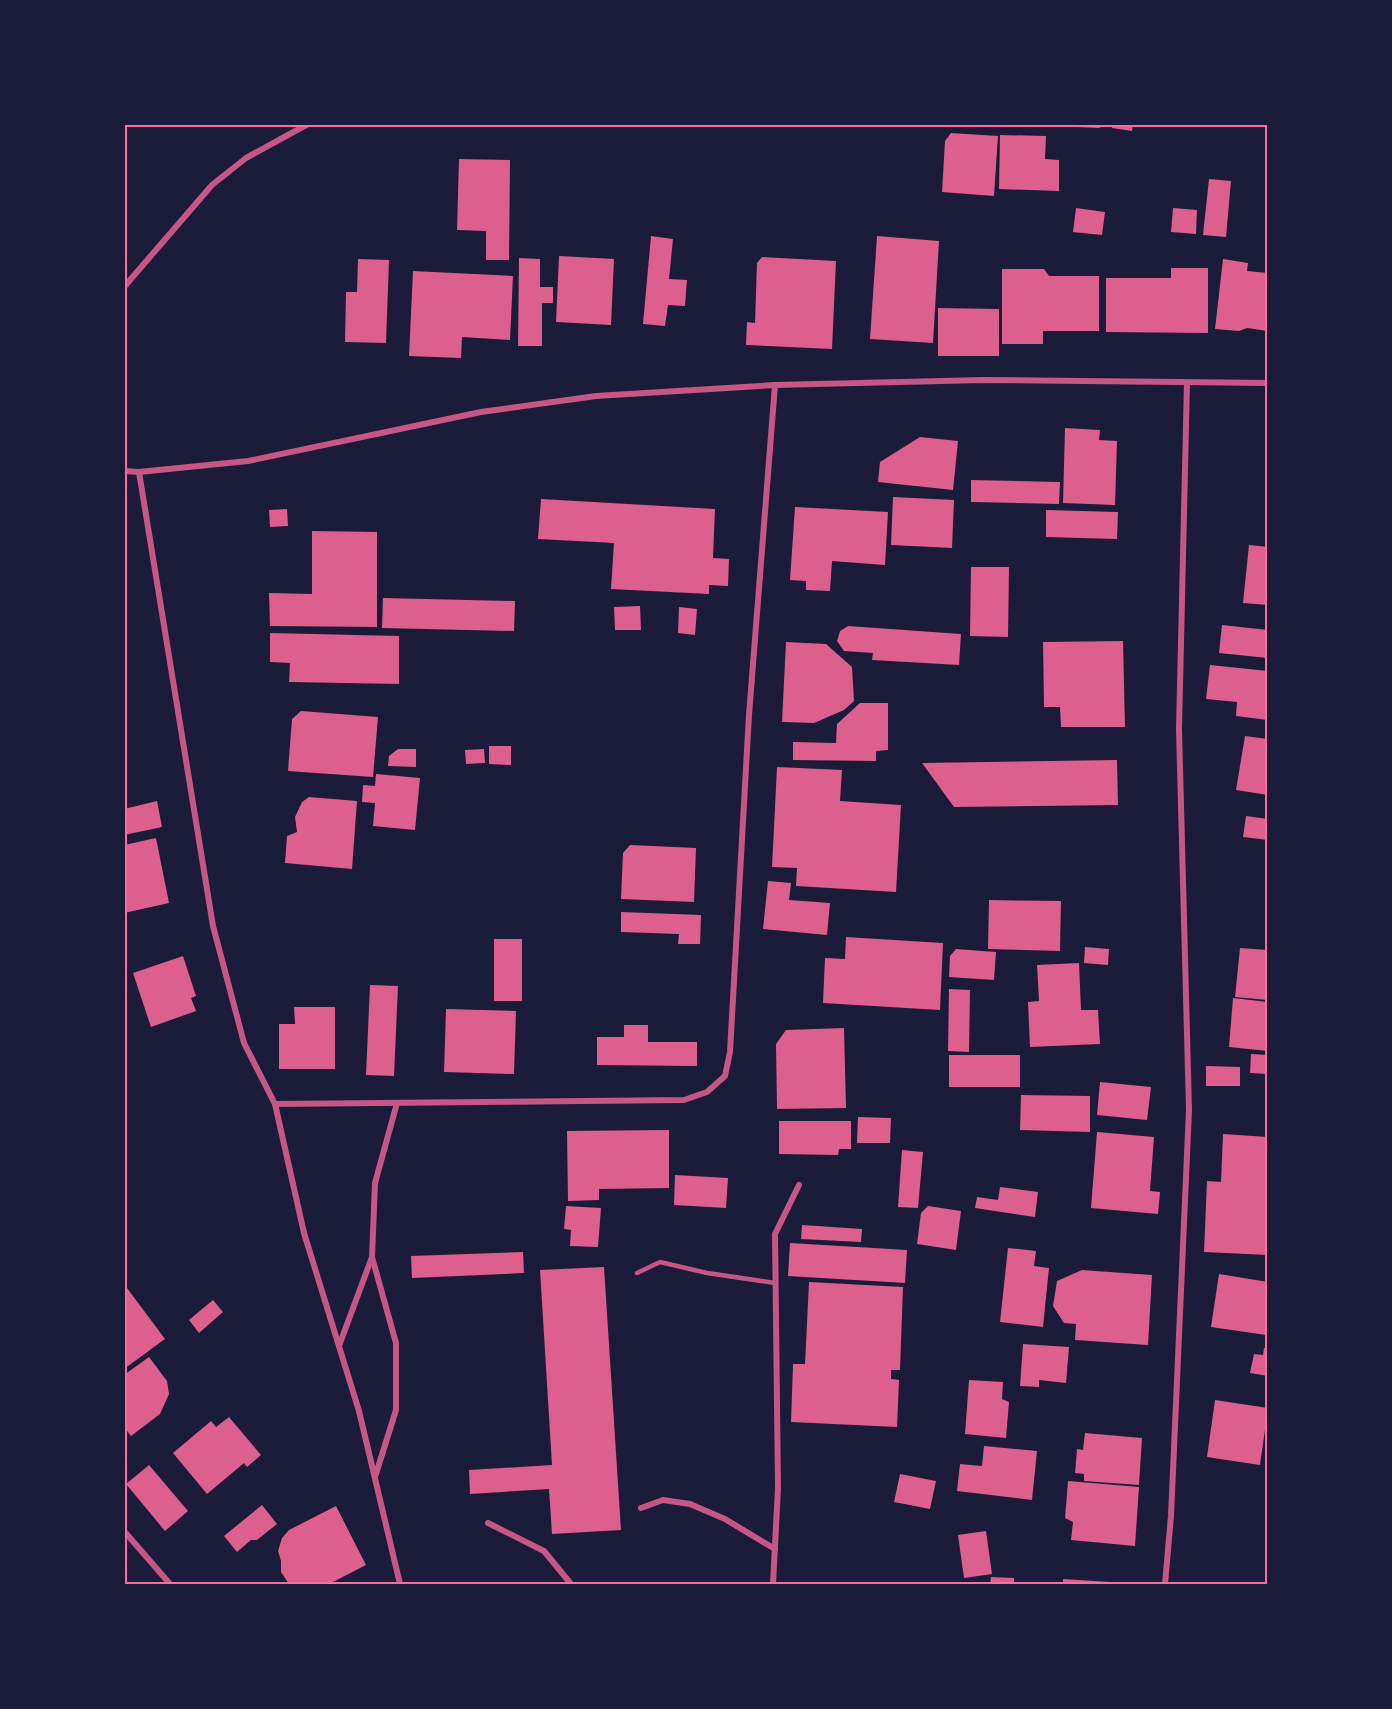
<svg xmlns="http://www.w3.org/2000/svg" width="1392" height="1709" font-family="Barlow,sans-serif">
<style>
.building{fill:#dd5f8e}
.lines{fill:none;stroke-linecap:round;stroke-linejoin:round}
.service{stroke:#c65784;stroke-width:4.5}
.minor{stroke:#c65784;stroke-width:6}
.neatline{fill:none;stroke:#ff6b9d;stroke-width:2}
</style>
<rect width="100%" height="100%" fill="#1b1b3a"/>
<g class="building">
<path d="M1075 124H1100V128L1075 127Z"/>
<path d="M1112 124H1133L1132 131 1112 128Z"/>
<path d="M951 133 998 136 994 196 942 192 945 141Z"/>
<path d="M1000 135 1046 136 1045 159 1059 160V191L999 189Z"/>
<path d="M459 159 510 160 509 260H486V231L457 230Z"/>
<path d="M1209 179 1231 181 1226 237 1203 235Z"/>
<path d="M1076 208 1105 212 1102 235 1073 232Z"/>
<path d="M1173 208 1197 210 1196 234 1171 232Z"/>
<path d="M651 236 673 239 669 279 687 280 685 306 668 305 665 326 643 324Z"/>
<path d="M877 236 939 241 933 343 870 339Z"/>
<path d="M559 256 614 259 611 325 556 322Z"/>
<path d="M762 257 836 261 832 349 746 345 747 322 755 323 757 263Z"/>
<path d="M519 258 540 259V287H553V303H542V346H518Z"/>
<path d="M358 259 389 260 386 343 345 342 346 292H357Z"/>
<path d="M1223 259 1248 263 1247 271 1268 273V331L1247 328 1239 331 1215 329Z"/>
<path d="M1171 268H1208V333L1106 332V278H1171Z"/>
<path d="M1002 269H1044L1049 276H1099V331H1043V344H1002Z"/>
<path d="M413 271 513 276 510 340 462 337 461 358 409 356Z"/>
<path d="M938 308 999 309V356H938Z"/>
<path d="M1065 428 1100 430 1099 440 1117 441 1115 505 1063 503Z"/>
<path d="M920 437 958 441 953 490 878 482 880 462Z"/>
<path d="M971 480 1060 482 1059 504 971 502Z"/>
<path d="M893 497 954 500 952 548 891 545Z"/>
<path d="M541 499 715 509 713 558 729 559 728 586 709 585V594L611 589 614 543 538 539Z"/>
<path d="M795 507 888 512 885 565 832 561 830 591 806 590V581L790 580Z"/>
<path d="M287 509 288 526 270 527 269 510Z"/>
<path d="M1046 510 1118 512 1117 539 1046 537Z"/>
<path d="M312 531 377 532V627L270 626 269 593 312 594Z"/>
<path d="M1249 545 1268 547V605L1243 603Z"/>
<path d="M971 567H1009L1008 637 970 636Z"/>
<path d="M383 598 515 601 514 631 382 628Z"/>
<path d="M640 606 641 630H615L614 607Z"/>
<path d="M679 607 697 609 695 635 678 633Z"/>
<path d="M1222 625 1268 630V658L1219 653Z"/>
<path d="M848 626 961 634 959 665 872 660 873 653 844 651 837 641 840 631Z"/>
<path d="M270 633 399 636V684L289 682 290 663 270 662Z"/>
<path d="M1123 641 1125 727H1061L1060 707H1044L1043 642Z"/>
<path d="M786 642 826 644 852 667 854 701 844 710 814 723 782 722Z"/>
<path d="M1210 665 1268 671V720L1236 716 1237 702 1206 699Z"/>
<path d="M860 703H888V750L876 751V761L793 760V742L836 743 837 724Z"/>
<path d="M301 711 378 717 373 777 288 771 292 719Z"/>
<path d="M1245 736 1268 739V795L1236 790Z"/>
<path d="M489 746H511V765L489 764Z"/>
<path d="M398 749H416V767L388 766 389 756Z"/>
<path d="M484 749 485 763 466 764 465 750Z"/>
<path d="M1117 760 1118 805 954 807 922 763Z"/>
<path d="M777 767 842 770 840 801 901 805 896 892 796 886 797 868 772 867Z"/>
<path d="M376 774 420 778 415 830 373 826 375 803 362 802 363 785 375 786Z"/>
<path d="M309 797 357 801 352 869 285 863 287 836 297 832 295 817 302 802Z"/>
<path d="M157 801 162 827 124 835V809Z"/>
<path d="M1246 816 1268 819V840L1243 837Z"/>
<path d="M156 838 169 903 124 913V845Z"/>
<path d="M630 845 696 848 694 902 621 899 623 853Z"/>
<path d="M768 881 791 883 789 900 830 903 827 935 763 929Z"/>
<path d="M989 900 1061 901 1060 951 988 949Z"/>
<path d="M621 912 701 915 700 944H678L679 934 621 932Z"/>
<path d="M846 937 943 943 940 1010 823 1003 825 958 845 959Z"/>
<rect x="494" y="939" width="28" height="62"/>
<path d="M1085 947 1109 949 1108 965 1084 963Z"/>
<path d="M1240 948 1268 950V1000L1235 997Z"/>
<path d="M956 949 996 952 994 980 949 977 950 956Z"/>
<path d="M183 956 196 996 191 998 196 1011 151 1027 133 973Z"/>
<path d="M1079 963 1081 1010H1098L1100 1044 1030 1047 1028 1002 1039 1001 1037 965Z"/>
<path d="M370 985 398 986 394 1076 366 1075Z"/>
<path d="M949 989 970 990 969 1052 948 1051Z"/>
<path d="M1233 998 1268 1002V1051L1229 1047Z"/>
<path d="M294 1007H335V1069H279V1024H295Z"/>
<path d="M446 1009 516 1011 514 1074 444 1072Z"/>
<path d="M624 1025H648V1042H697V1066L597 1065V1037H624Z"/>
<path d="M844 1028 846 1108 777 1109 776 1044 786 1030Z"/>
<path d="M1251 1054 1268 1055V1074L1250 1073Z"/>
<rect x="949" y="1055" width="71" height="32"/>
<path d="M1206 1066 1240 1067V1086H1206Z"/>
<path d="M1100 1082 1151 1087 1147 1120 1097 1115Z"/>
<path d="M1021 1095 1090 1096V1132L1020 1130Z"/>
<path d="M858 1117 891 1118 890 1143H857Z"/>
<path d="M779 1121H851V1149H839L838 1155 779 1154Z"/>
<path d="M669 1130V1188L599 1189V1200L568 1201 567 1131Z"/>
<path d="M1097 1132 1154 1137 1150 1191 1160 1192 1158 1214 1091 1208Z"/>
<path d="M1223 1134 1268 1137V1255L1204 1252 1207 1181 1221 1182Z"/>
<path d="M902 1150 923 1152 918 1208 898 1207Z"/>
<path d="M675 1175 728 1178 726 1208 674 1205Z"/>
<path d="M1000 1187 1038 1192 1035 1217 975 1208 977 1197 998 1200Z"/>
<path d="M566 1206 601 1208 598 1247 570 1246 571 1230 564 1229Z"/>
<path d="M928 1206 961 1211 956 1250 917 1244 921 1213Z"/>
<path d="M802 1225 862 1229 861 1242 801 1239Z"/>
<path d="M790 1243 907 1250 905 1283 788 1276Z"/>
<path d="M1008 1248 1036 1251 1034 1266 1049 1268 1043 1327 1000 1322Z"/>
<path d="M523 1252 524 1273 412 1278 411 1256Z"/>
<path d="M604 1267 621 1530 552 1534 549 1489 470 1494 469 1470 552 1465 540 1270Z"/>
<path d="M1082 1270 1152 1275 1148 1345 1075 1340 1076 1324 1064 1323 1053 1306 1057 1281Z"/>
<path d="M1219 1274 1268 1282 1266 1335 1211 1327Z"/>
<path d="M809 1282 903 1287 900 1370H891V1379L899 1380 897 1427 791 1422 793 1364H805Z"/>
<path d="M124 1284 165 1339 124 1369Z"/>
<path d="M213 1300 223 1312 199 1333 189 1320Z"/>
<path d="M1023 1344 1069 1347 1066 1383 1039 1380V1387L1020 1386Z"/>
<path d="M1264 1348 1268 1349V1376L1250 1373 1254 1354 1263 1355Z"/>
<path d="M149 1357 167 1381 169 1394 160 1414 131 1436 124 1427V1375Z"/>
<path d="M969 1380 1003 1382 1002 1399 1009 1402 1006 1438 965 1434Z"/>
<path d="M1215 1400 1268 1408 1260 1465 1207 1457Z"/>
<path d="M229 1417 261 1455 247 1467 244 1463 207 1494 173 1453 211 1421 216 1427Z"/>
<path d="M1085 1433 1142 1438 1139 1485 1084 1481V1474L1075 1473 1077 1449 1083 1450Z"/>
<path d="M984 1446 1037 1451 1032 1500 957 1491 960 1464 982 1466Z"/>
<path d="M149 1465 188 1511 165 1531 126 1484Z"/>
<path d="M900 1474 936 1481 930 1509 894 1502Z"/>
<path d="M1068 1481 1139 1487 1135 1546 1071 1540 1073 1522 1065 1518Z"/>
<path d="M262 1505 277 1524 257 1540H251L237 1552 224 1536Z"/>
<path d="M336 1506 366 1565 329 1584H289L281 1572V1561L278 1551 282 1538 289 1530Z"/>
<path d="M986 1531 992 1574 964 1578 958 1535Z"/>
<path d="M991 1577 1014 1578V1584H990Z"/>
<path d="M1063 1579 1126 1583V1584H1063Z"/>
</g>
<g class="lines">
<path class="service" d="M637 1273 660 1262 707 1273 775 1283"/>
<g class="minor">
<path d="M124 287 212 185 246 158 308 124"/>
<path d="M124 471 139 472 248 461 481 412 596 396 775 385 983 380 1268 383"/>
<path d="M139 472 213 926 244 1043 275 1104"/>
<path d="M372 1257 396 1343V1410L375 1477"/>
<path d="M339 1346 372 1257 375 1183 397 1103"/>
<path d="M641 1508 663 1500 690 1504 725 1519 775 1549"/>
<path d="M488 1523 544 1551 571 1584"/>
<path d="M124 1531 170 1584"/>
<path d="M400 1584 359 1411 304 1233 275 1104 684 1100 707 1092 725 1076 730 1052 749 715 775 385"/>
<path d="M773 1584 778 1488 775 1234 799 1185"/>
<path d="M1165 1584 1171 1516 1189 1110 1179 729 1187 383"/>
</g>
</g>
<rect width="1392" height="1709" fill="none" stroke="#1b1b3a" stroke-width="252"/>
<rect x="126" y="126" width="1140" height="1457" class="neatline"/>
</svg>
